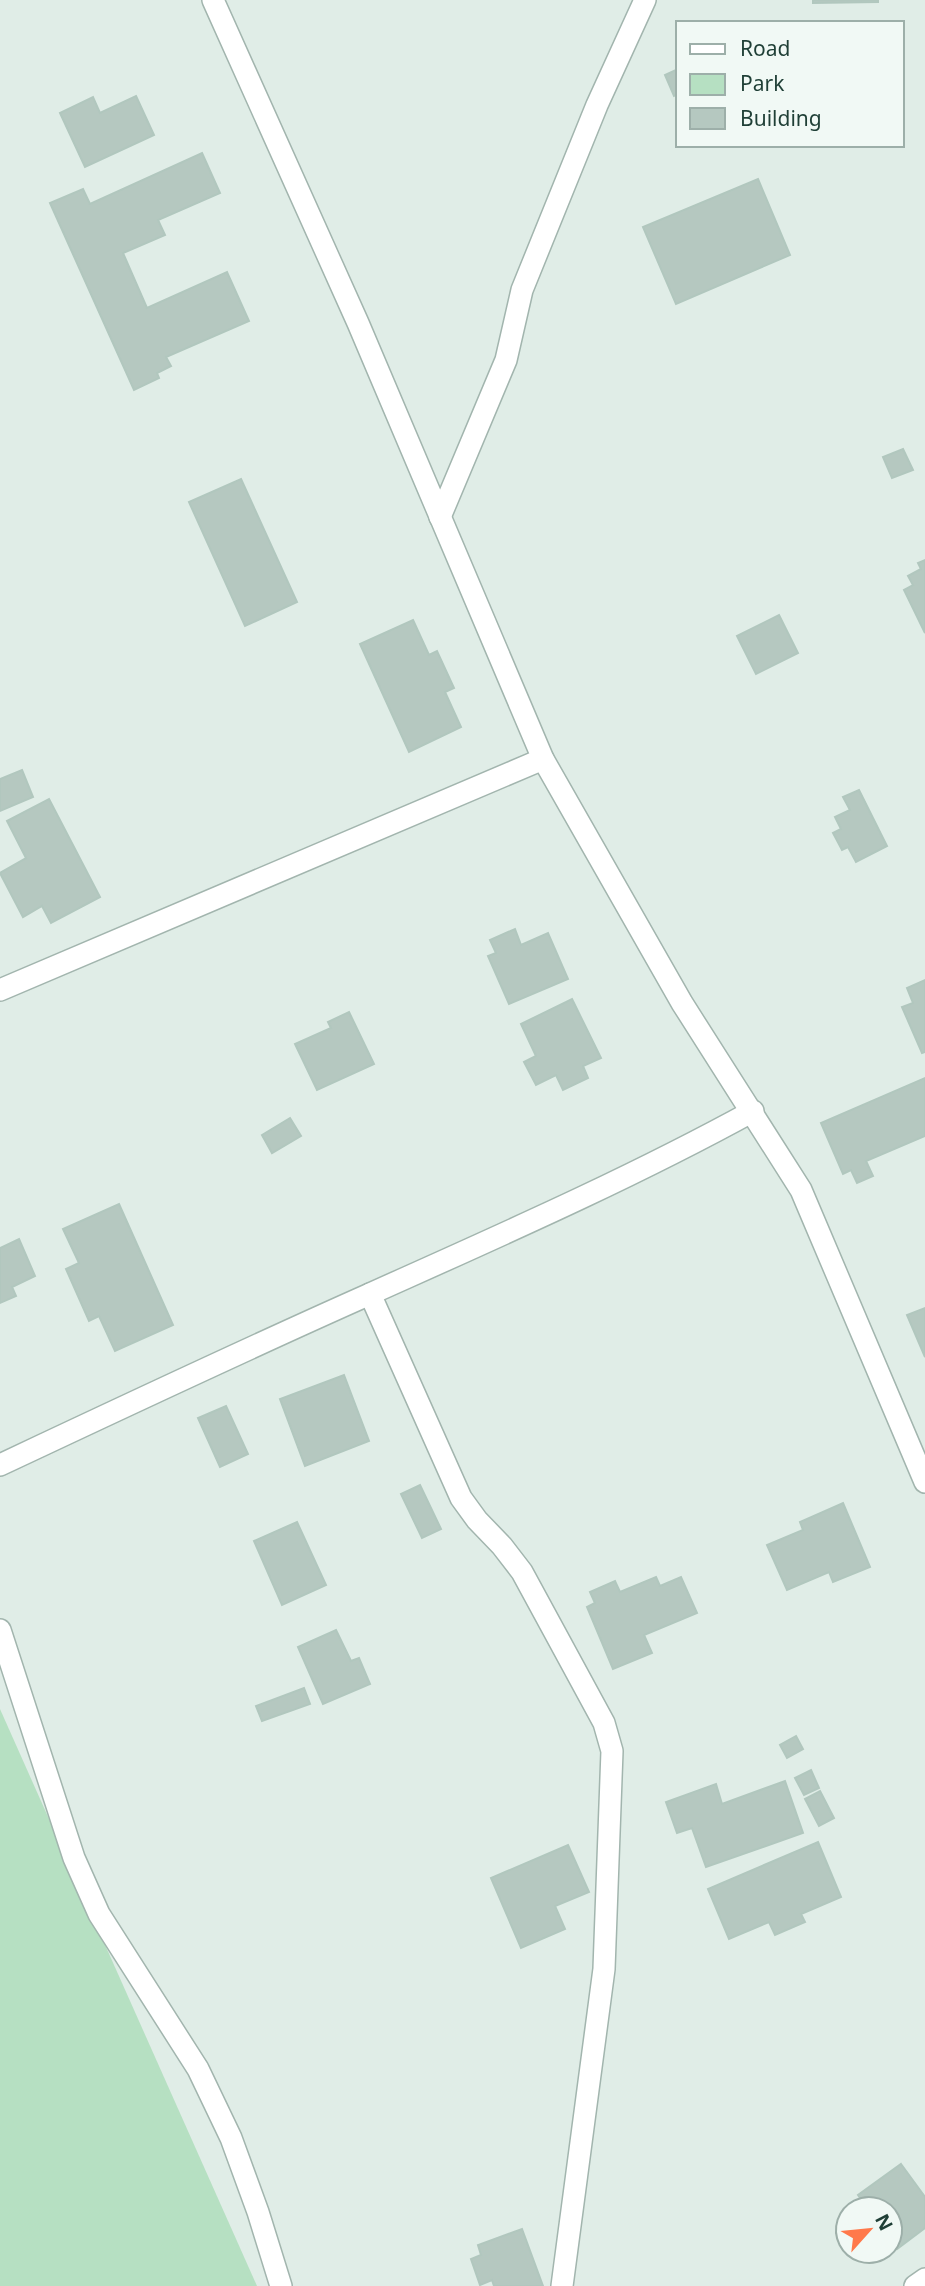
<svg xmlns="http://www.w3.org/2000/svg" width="925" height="2286" font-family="'Noto Sans',sans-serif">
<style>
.green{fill:#b6e0c2}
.building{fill:#b5c8c0;stroke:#b1c7be;stroke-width:2}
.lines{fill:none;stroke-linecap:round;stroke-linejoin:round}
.minor-casing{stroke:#a2b5ae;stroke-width:24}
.minor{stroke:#fff;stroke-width:21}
</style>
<rect width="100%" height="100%" fill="#e0ede7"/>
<path class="green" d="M0 1709 257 2286H0Z"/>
<g class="building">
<path d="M813 0H878V2L813 3Z"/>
<path d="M678 69V94L674 96 665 75Z"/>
<path d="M136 96 154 135 85 167 60 113 93 97 100 113Z"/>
<path d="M202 153 220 193 158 220 165 235 123 253 147 308 227 272 249 321 166 357 171 366 157 373 159 378 134 390 50 203 83 189 90 204Z"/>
<path d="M758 179 790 255 676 304 643 227Z"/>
<path d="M903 449 913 470 892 478 883 457Z"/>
<path d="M241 479 297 602 245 626 189 502Z"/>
<path d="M925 560V633L904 590 913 585 908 576 921 569 918 563Z"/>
<path d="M779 615 798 653 756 674 737 636Z"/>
<path d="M413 620 429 655 437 651 454 688 445 692 461 727 409 752 360 644Z"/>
<path d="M22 770 33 797 0 811V779Z"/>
<path d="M859 790 887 846 856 862 848 847 842 850 833 833 841 829 835 817 850 810 843 797Z"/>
<path d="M49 799 100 897 51 923 42 906 23 917 0 873 26 858 7 821Z"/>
<path d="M515 929 521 945 548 933 568 979 509 1004 488 956 496 953 490 940Z"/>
<path d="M925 980V1052L922 1053 902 1007 913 1003 907 988Z"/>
<path d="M572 999 601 1058 583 1066 588 1078 563 1090 556 1075 536 1085 524 1062 536 1056 521 1024Z"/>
<path d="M349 1012 374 1064 317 1090 295 1044 331 1028 328 1022Z"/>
<path d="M925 1078V1136L866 1161 873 1176 857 1183 851 1170 843 1174 821 1123Z"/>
<path d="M290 1118 301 1136 272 1153 262 1135Z"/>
<path d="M119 1204 173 1325 115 1351 99 1316 89 1321 66 1269 79 1263 63 1229Z"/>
<path d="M19 1239 35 1276 12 1287 16 1296 0 1303V1248Z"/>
<path d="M925 1308V1357L907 1315Z"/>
<path d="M344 1375 369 1441 305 1466 280 1399Z"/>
<path d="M226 1406 248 1454 220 1467 198 1418Z"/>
<path d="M420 1485 441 1529 422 1538 401 1494Z"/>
<path d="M843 1503 870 1567 833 1582 829 1572 787 1590 767 1545 803 1530 800 1522Z"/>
<path d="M297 1522 326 1585 282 1605 254 1541Z"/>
<path d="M656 1577 660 1586 681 1577 697 1613 644 1635 652 1653 613 1669 587 1607 595 1603 590 1592 615 1581 620 1592Z"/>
<path d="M336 1630 351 1661 359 1658 370 1684 323 1704 298 1647Z"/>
<path d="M304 1688 310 1704 262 1721 256 1706Z"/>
<path d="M796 1736 803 1749 787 1758 780 1745Z"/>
<path d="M811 1770 819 1788 804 1795 795 1778Z"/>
<path d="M785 1781 803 1833 706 1867 692 1828 677 1833 666 1802 716 1784 722 1804Z"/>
<path d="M820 1791 834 1818 819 1826 805 1799Z"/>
<path d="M818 1842 841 1897 801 1914 805 1922 775 1935 769 1922 729 1939 708 1889Z"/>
<path d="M568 1845 589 1892 555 1906 565 1929 521 1948 491 1878Z"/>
<path d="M901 2164 925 2197V2228L897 2249 890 2239V2209H868L858 2195Z"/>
<path d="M522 2229 543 2286H494L492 2280 480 2285 471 2259 481 2255 478 2245Z"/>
</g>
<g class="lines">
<defs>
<g id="minor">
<path d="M213 0 358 323 543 759 682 1003 801 1190 925 1482"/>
<path d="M440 517 506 360 522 290 597 105 645 0"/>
<path d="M0 990 543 759"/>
<path d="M370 1294 461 1498 477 1520 502 1546 522 1572 604 1723 612 1751 604 1969 562 2286"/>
<path d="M0 1465C123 1407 246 1349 370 1294 499 1236 629 1179 753 1111"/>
<path d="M0 1630 74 1858 99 1914 198 2069 231 2138 258 2212 281 2286"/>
<path d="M915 2286 925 2279"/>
</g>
</defs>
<use href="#minor" class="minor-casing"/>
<use href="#minor" class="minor"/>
</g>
<rect x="676" y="21" width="228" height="126" fill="#f1f9f5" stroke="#9dafa9" stroke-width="2"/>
<rect x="690" y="44" width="35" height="10" fill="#ffffff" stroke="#9dafa9" stroke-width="2"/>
<text x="740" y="56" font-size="21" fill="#1f3f36">Road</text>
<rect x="690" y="74" width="35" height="21" fill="#b6e0c2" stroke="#9dafa9" stroke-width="2"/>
<text x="740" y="91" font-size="21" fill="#1f3f36">Park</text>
<rect x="690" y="108" width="35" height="21" fill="#b5c8c0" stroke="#9dafa9" stroke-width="2"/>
<text x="740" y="126" font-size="21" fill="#1f3f36">Building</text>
<g transform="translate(869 2230) rotate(63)"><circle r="33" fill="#f1f9f5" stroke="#9dafa9" stroke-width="2"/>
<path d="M0-5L12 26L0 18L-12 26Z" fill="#ff794b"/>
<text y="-10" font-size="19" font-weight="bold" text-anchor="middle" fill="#1f3f36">N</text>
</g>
</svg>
